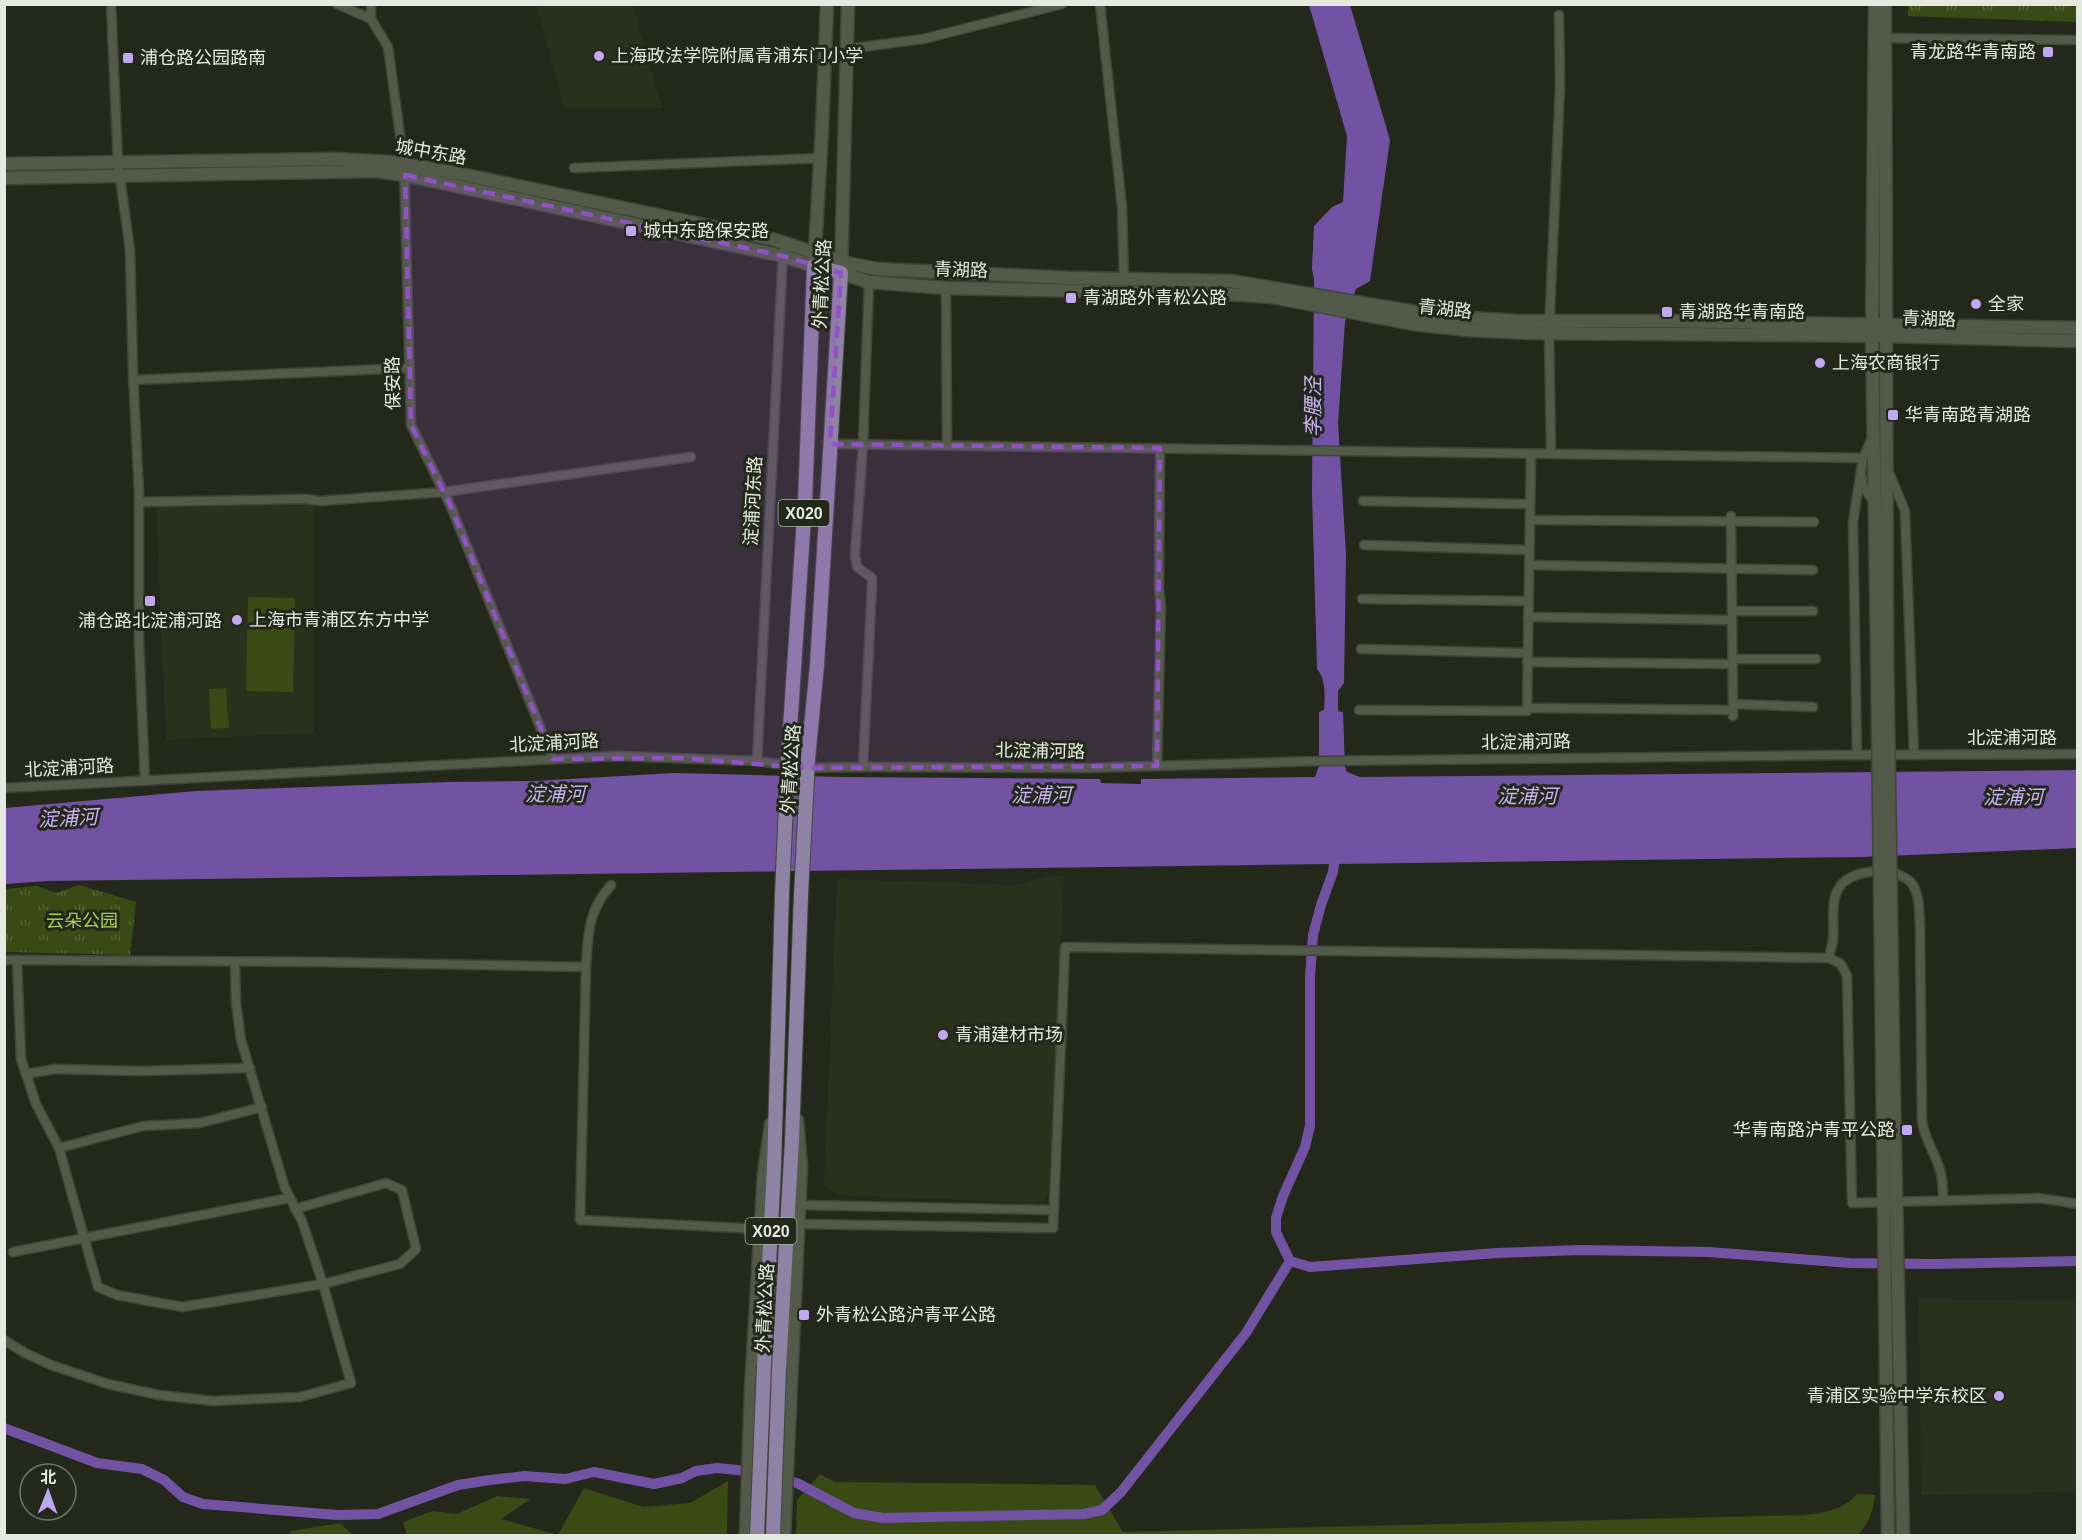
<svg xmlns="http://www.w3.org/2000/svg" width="2082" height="1540" font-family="Helvetica,'Noto Sans SC',sans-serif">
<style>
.built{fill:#29301c}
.green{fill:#3a4a15}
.park{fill:url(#park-tufts)}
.water{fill:#7253a3}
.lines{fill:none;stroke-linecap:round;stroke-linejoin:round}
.canal{stroke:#7253a3;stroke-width:10}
.minor-casing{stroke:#40453a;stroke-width:11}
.secondary-casing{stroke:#40453a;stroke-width:15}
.primary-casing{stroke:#40453a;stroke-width:16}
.minor{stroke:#545a4a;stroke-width:8}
.secondary{stroke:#545a4a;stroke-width:12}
.primary{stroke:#8e82a5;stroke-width:14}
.secondary-bridge-casing{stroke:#40453a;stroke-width:15;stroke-linecap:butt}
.primary-bridge-casing{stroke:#40453a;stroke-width:16;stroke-linecap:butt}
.secondary-bridge{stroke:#545a4a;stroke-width:12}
.primary-bridge{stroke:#8e82a5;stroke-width:14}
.marked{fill:#9052c6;fill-opacity:0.2;stroke:#9052c6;stroke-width:4.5;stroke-dasharray:12 8;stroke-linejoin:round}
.poi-dot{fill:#c1a8f3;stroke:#23281a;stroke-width:2}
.labels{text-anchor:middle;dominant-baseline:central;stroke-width:6;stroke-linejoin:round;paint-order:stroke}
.shield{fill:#23281a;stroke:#abafa5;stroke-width:1.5}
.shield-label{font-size:16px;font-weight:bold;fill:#e5e9e0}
.poi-label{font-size:18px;fill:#e5e9e0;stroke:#23281a;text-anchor:start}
.street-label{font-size:18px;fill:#e5e9e0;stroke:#23281a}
.park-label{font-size:18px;fill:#a9d056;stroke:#23281a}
.water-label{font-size:20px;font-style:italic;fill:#c8b2f4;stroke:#23281a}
</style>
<defs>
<pattern id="park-tufts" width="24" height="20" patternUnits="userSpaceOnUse" patternTransform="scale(1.5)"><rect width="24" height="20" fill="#3a4a15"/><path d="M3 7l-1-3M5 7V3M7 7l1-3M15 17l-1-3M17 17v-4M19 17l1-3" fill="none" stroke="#566437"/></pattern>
</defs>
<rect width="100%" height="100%" fill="#23281a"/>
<g class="built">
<path d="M537 5H633L662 108H564Z"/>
<path d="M314 505V733L166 740 156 507Z"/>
<path d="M1046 876H1064L1049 1190 1047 1197 1044 1201 1034 1203 837 1195 824 1185 837 879 1018 885Z"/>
<path d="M1919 1299 2077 1300V1492L1921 1495Z"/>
</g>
<g class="green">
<path d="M248 597 295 598 293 692 246 691Z"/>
<path d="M226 688 229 728 211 729 209 689Z"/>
<path d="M820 1474 834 1482 1095 1485 1123 1532 1804 1515C1823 1513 1844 1510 1857 1494L1875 1495C1873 1513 1869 1522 1857 1536L796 1535 797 1500Z"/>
<path d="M728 1481 727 1535 407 1536 403 1522 433 1511 457 1514 497 1496 530 1499 501 1519 558 1535 584 1488 643 1507 690 1503Z"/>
<path d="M340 1523 353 1535H291V1531Z"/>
</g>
<g class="park">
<path d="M1908 5H2077V22L1908 16Z"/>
<path d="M79 885 136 902 130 955 5 952V889L37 886 56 893Z"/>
</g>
<path class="water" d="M1309 5H1350L1390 140 1370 281 1356 289 1345 322 1338 423 1346 554 1344 683 1338 691V711L1343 712 1345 767 1347 772 1360 777 2077 770V848L1861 857 47 881 5 884V808L196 791 449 782 535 781 674 773 839 777 1100 779 1101 783 1141 784V779L1315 777 1319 766V712L1324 710C1325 697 1326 679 1317 669L1312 492 1314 280 1312 269 1314 226 1332 207 1343 202 1347 136Z"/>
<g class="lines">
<g class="canal">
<path d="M1336 849 1333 872 1321 905 1313 935 1310 977V1126L1305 1147 1283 1196 1276 1218V1232L1290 1261 1310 1267 1497 1253 1581 1250 1709 1252 1850 1263 1932 1264 2078 1261"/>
<path d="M4 1428 97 1463 142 1469 164 1480 183 1497 203 1504 337 1515 378 1514 458 1485 490 1480 525 1476 565 1479 594 1472 654 1484 682 1478 696 1471 717 1468 748 1471 797 1483 854 1513 883 1518 1083 1514 1102 1510 1121 1492 1246 1333 1290 1261"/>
</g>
<defs>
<g id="minor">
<path d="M111 4 118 163 130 250 133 373 139 493V642L145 781"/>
<path d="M337 4 371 19 388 47 404 164 411 425 451 507 553 759"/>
<path d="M371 4V19"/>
<path d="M1100 4 1122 207 1124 278"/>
<path d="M1880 38 2078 40"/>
<path d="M847 49 923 39 1062 4"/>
<path d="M574 168 821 158"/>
<path d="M946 288 947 445"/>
<path d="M133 380 409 368"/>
<path d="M830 444 1863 458"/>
<path d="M1551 453 1549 332 1560 86 1559 15"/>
<path d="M1888 470 1905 511 1914 755"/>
<path d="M1861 476 1864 488 1874 502"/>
<path d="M1363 501 1530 504"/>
<path d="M139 502 305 499 320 501 444 492 691 457"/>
<path d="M1731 516 1733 716"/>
<path d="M1530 520 1814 522"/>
<path d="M1364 545 1529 550"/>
<path d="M1529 565 1813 570"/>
<path d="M1362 599 1528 601"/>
<path d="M1732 611H1813"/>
<path d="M1528 617 1732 620"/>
<path d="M1361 649 1528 653"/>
<path d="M1733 659H1816"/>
<path d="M1527 662 1733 664"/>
<path d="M1733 704 1813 707"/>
<path d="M1527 708 1733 710"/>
<path d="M1359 710 1527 711 1531 454"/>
<path d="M1857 755 1853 522 1863 458 1872 438"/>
<path d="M757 761 783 252"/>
<path d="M1157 766 1161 605 1159 589 1160 448"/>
<path d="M863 767 872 585V578L857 567 855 556 863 444 869 282"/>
<path d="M4 788 616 756 757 761 805 768 866 767 1087 768 1318 761 1844 755 2078 754"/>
<path d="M1829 958C1830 952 1832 946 1833 940 1835 923 1829 899 1841 885 1854 868 1900 866 1913 885 1920 897 1919 913 1920 926L1922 1121C1925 1140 1933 1149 1939 1167 1943 1178 1943 1189 1943 1200"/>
<path d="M4 960 322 962 586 967 580 1220 760 1229"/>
<path d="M17 960 21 1059 36 1104 59 1148 98 1287 117 1295 182 1307 323 1284 400 1264 416 1249 402 1190 386 1183 295 1209"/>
<path d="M586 967C588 934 588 911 611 885"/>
<path d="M26 1074 55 1069 141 1071 250 1068"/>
<path d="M59 1148 143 1126 200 1123 262 1107"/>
<path d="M800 1205 1054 1210"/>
<path d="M799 1224 1053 1228 1065 947 1829 958 1841 964 1847 976 1852 1203 2039 1198 2078 1204"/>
<path d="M13 1252 289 1198"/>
<path d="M4 1340 25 1353 51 1365 108 1384 159 1395 213 1401 300 1397 351 1383 323 1284 302 1221 285 1188 241 1040 236 1003 235 962"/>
</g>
<g id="secondary">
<path d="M848 4 841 273 869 282 946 288 1227 294 1272 297 1413 324 1467 330 1530 333 1886 336 2078 341"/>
<path d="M1875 4 1872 336 1877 647"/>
<path d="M1885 4 1887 646"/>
<path d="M4 164 335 159 391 162 456 173 772 239 842 262 877 269 1072 278 1231 281 1439 316 1518 321H1666L2078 328"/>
<path d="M4 178 376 171 405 175 783 256 814 266 822 130 827 4"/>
<path d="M1893 1047 1903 1536"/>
<path d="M1882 1048 1888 1536"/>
<path d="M746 1536 751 1389 764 1173 771 1124"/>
<path d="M784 1536 801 1166 797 1120"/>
</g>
<g id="primary">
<path d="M788 759 805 502 814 266 841 273 817 665 808 759"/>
<path d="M764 1366 774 1167 782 894"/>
<path d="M779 1368 792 1140 801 895"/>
</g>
</defs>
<use href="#minor" class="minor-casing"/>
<use href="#secondary" class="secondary-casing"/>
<use href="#primary" class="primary-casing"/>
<use href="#minor" class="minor"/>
<use href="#secondary" class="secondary"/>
<use href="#primary" class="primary"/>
<defs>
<g id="secondary-bridge">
<path d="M1887 646 1893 1047"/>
<path d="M1877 647 1882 1048"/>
</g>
<g id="primary-bridge">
<path d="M782 894 788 759"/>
<path d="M801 895 808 759"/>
<path d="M757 1536 764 1366"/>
<path d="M773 1536 779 1368"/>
</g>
</defs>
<use href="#secondary-bridge" class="secondary-bridge-casing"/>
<use href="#primary-bridge" class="primary-bridge-casing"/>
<use href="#secondary-bridge" class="secondary-bridge"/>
<use href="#primary-bridge" class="primary-bridge"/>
</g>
<path class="marked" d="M405 175 783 256 841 273 830 444 1160 448 1157 766 805 768 682 758 553 759 451 507 411 425Z"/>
<g class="poi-dot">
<rect x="2042" y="46" width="12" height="12" rx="3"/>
<circle cx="599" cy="56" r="6"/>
<rect x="122" y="52" width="12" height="12" rx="3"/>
<rect x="625" y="225" width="12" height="12" rx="3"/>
<rect x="1065" y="292" width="12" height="12" rx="3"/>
<circle cx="1976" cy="304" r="6"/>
<rect x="1661" y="306" width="12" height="12" rx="3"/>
<circle cx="1820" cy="363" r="6"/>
<rect x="1887" y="409" width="12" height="12" rx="3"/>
<rect x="144" y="595" width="12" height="12" rx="3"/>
<circle cx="237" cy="620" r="6"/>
<circle cx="943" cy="1035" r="6"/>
<rect x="1901" y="1124" width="12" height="12" rx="3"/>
<rect x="798" y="1309" width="12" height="12" rx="3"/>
<circle cx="1999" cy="1396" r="6"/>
</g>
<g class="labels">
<g class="shield">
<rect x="778.5" y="500" width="51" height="26" rx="4.5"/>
<rect x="745.5" y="1218" width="51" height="26" rx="4.5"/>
</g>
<g class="shield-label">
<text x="804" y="513">X020</text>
<text x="771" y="1231">X020</text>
</g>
<g class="poi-label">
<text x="2036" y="52" text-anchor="end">青龙路华青南路</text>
<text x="611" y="56">上海政法学院附属青浦东门小学</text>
<text x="140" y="58">浦仓路公园路南</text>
<text x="643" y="231">城中东路保安路</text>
<text x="1083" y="298">青湖路外青松公路</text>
<text x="1988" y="304">全家</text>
<text x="1679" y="312">青湖路华青南路</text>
<text x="1832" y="363">上海农商银行</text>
<text x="1905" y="415">华青南路青湖路</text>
<text x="249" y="620">上海市青浦区东方中学</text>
<text x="150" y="621" text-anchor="middle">浦仓路北淀浦河路</text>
<text x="955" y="1035">青浦建材市场</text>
<text x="1895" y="1130" text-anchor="end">华青南路沪青平公路</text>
<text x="816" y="1315">外青松公路沪青平公路</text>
<text x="1987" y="1396" text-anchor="end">青浦区实验中学东校区</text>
</g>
<g class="street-label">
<text transform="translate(431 152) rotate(10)">城中东路</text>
<text transform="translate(961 270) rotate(2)">青湖路</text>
<text transform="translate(822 284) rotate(-87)">外青松公路</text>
<text transform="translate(1445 309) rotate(6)">青湖路</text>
<text transform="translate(1929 319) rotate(2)">青湖路</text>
<text transform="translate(393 383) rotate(-91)">保安路</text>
<text transform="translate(753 501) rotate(-87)">淀浦河东路</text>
<text x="2012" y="738">北淀浦河路</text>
<text transform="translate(1526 742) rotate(-1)">北淀浦河路</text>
<text transform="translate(554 743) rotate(-3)">北淀浦河路</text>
<text transform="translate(1040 751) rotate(1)">北淀浦河路</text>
<text transform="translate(69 768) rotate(-3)">北淀浦河路</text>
<text transform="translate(791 769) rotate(-86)">外青松公路</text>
<text transform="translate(765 1308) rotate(-87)">外青松公路</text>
</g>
<g class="park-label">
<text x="82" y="921">云朵公园</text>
</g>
<g class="water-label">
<text transform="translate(1313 407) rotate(-90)">李腰泾</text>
<text x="555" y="794">淀浦河</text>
<text x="1041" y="795">淀浦河</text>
<text x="1527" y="796">淀浦河</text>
<text x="2013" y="797">淀浦河</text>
<text transform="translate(68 818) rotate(-3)">淀浦河</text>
</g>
</g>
<rect width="2082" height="1540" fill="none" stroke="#e5e9e0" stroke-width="12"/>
<g transform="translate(48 1492) rotate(1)"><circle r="28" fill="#23281a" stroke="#717569" stroke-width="1.5"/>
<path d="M0-4.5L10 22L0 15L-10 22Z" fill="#c1a8f3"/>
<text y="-9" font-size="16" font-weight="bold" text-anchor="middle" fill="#e5e9e0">北</text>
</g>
</svg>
